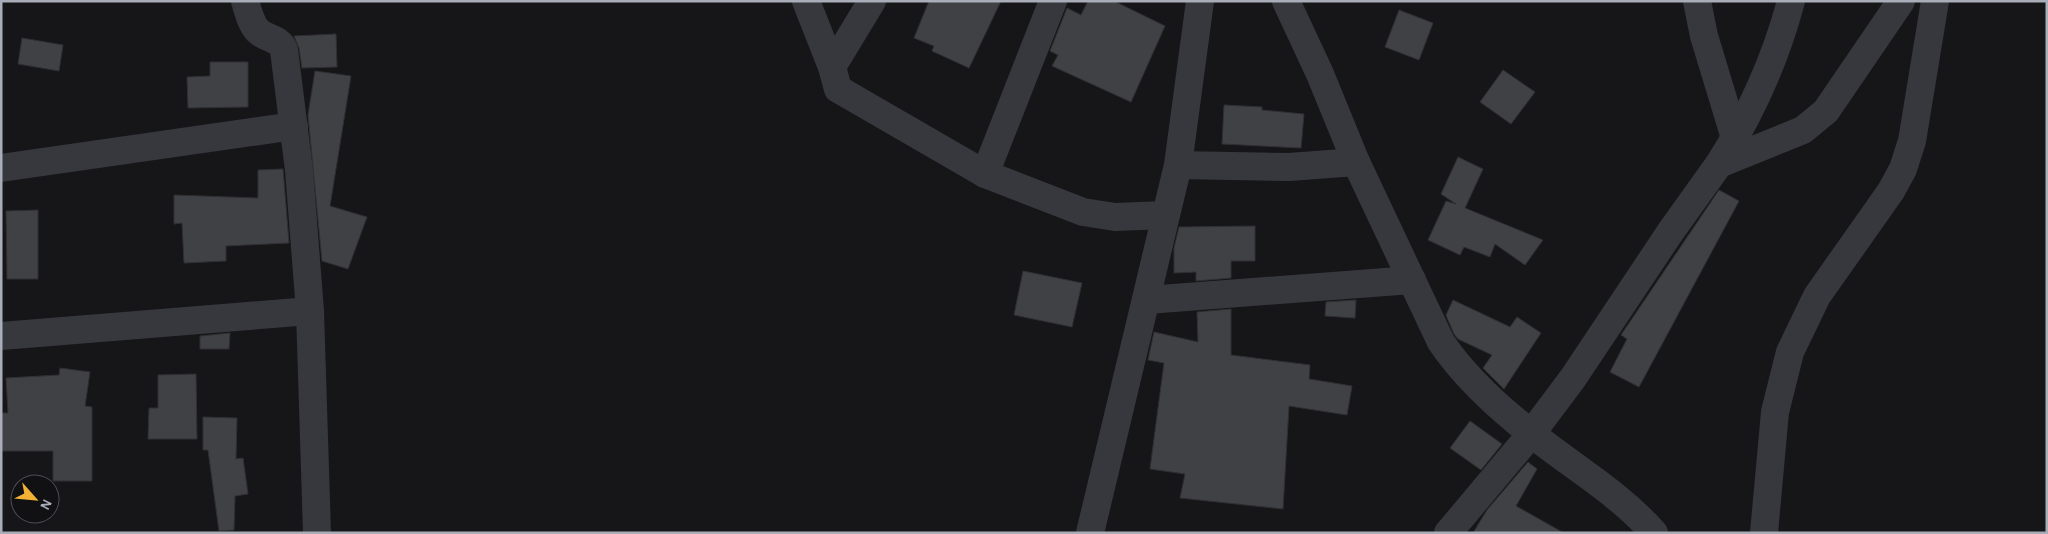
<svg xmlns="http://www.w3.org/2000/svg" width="2048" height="534" font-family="'Alegreya Sans',sans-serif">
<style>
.building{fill:#404145;stroke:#303034}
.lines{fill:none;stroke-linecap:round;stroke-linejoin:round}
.minor{stroke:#37383d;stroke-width:28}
</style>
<rect width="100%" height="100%" fill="#161618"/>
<g class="building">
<path d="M929 1H1001L969 68 932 51 934 46 914 38Z"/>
<path d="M1088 1H1114L1165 26 1131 102 1052 66 1058 55 1050 51 1067 8 1081 15Z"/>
<path d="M1399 10 1433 23 1419 60 1385 47Z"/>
<path d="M336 34 337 67 302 68 299 48 294 36Z"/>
<path d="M22 38 63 45 59 71 18 64Z"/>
<path d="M210 62H248V107L188 108 187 77 210 76Z"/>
<path d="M1503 70 1535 92 1511 124 1480 102Z"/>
<path d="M315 71 351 76 330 206 367 217 348 269 322 261 308 115Z"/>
<path d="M1224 105 1262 107V110L1304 114 1301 148 1222 144Z"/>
<path d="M1458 157 1483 169 1465 208 1543 240 1525 265 1495 244 1490 257 1464 247 1460 255 1428 240 1446 201 1456 204 1441 194Z"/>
<path d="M283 169 289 243 226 246V261L184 263 182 223 174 224V195L258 198V170Z"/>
<path d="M1719 190 1739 201 1639 387 1610 372 1627 339 1621 335Z"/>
<path d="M38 210V279H7L6 211Z"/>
<path d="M1255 226V261H1231V278L1196 281V272L1174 273V248L1179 227Z"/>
<path d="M1023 271 1082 283 1072 327 1014 315Z"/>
<path d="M1356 300 1355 318 1325 316 1326 302Z"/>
<path d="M1453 300 1510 327 1517 317 1541 333 1504 389 1483 368 1492 355 1458 339 1454 334 1446 315Z"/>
<path d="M1231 309V355L1310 365 1309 379 1352 386 1347 415 1289 406 1283 509 1180 498 1185 474 1150 469 1164 363 1148 360 1154 332 1198 342 1197 312Z"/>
<path d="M230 333 229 349H200V336Z"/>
<path d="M60 368 90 372 85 406 92 407V481H53V451H1V413H8L6 378 59 375Z"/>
<path d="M196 374 197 439H148L149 408H158V375Z"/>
<path d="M203 417 237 418 236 459 243 458 248 494 235 496 234 530 219 531 208 450H203Z"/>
<path d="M1470 421 1502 444 1481 470 1450 448Z"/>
<path d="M1528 462 1537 469 1516 506 1564 533H1473L1487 510Z"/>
</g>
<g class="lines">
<g class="minor">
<path d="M245 1C248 11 251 24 258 31 266 39 280 38 284 50L299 170 310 311 317 533"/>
<path d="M806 1 832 67 838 89 985 174 1053 1"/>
<path d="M1286 1 1320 74 1356 162 1441 342C1464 376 1500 409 1532 434 1573 467 1619 493 1654 533"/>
<path d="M1697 1 1704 36 1735 138"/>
<path d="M832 67 872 1"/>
<path d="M1719 164C1750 115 1776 58 1791 1"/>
<path d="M1178 165 1289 167 1356 162"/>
<path d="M1 168 294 126"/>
<path d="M985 174 1083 212 1115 217 1165 215"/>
<path d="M1147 300 1412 280"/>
<path d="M1 336 310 311"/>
<path d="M1090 533 1178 165 1200 1"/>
<path d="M1448 533 1531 434 1573 378 1671 231 1719 164 1803 130 1826 111 1901 1"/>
<path d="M1764 533 1775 412 1790 352 1817 296 1891 191 1903 169 1912 141 1935 1"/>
</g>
</g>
<rect width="2048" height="534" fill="none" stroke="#a8adb8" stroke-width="5"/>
<g transform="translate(35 499) rotate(117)"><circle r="24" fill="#111113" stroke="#4d4f55"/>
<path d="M0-4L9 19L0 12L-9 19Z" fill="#f2b134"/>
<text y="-8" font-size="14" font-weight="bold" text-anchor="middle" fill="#a8adb8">N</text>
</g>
</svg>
